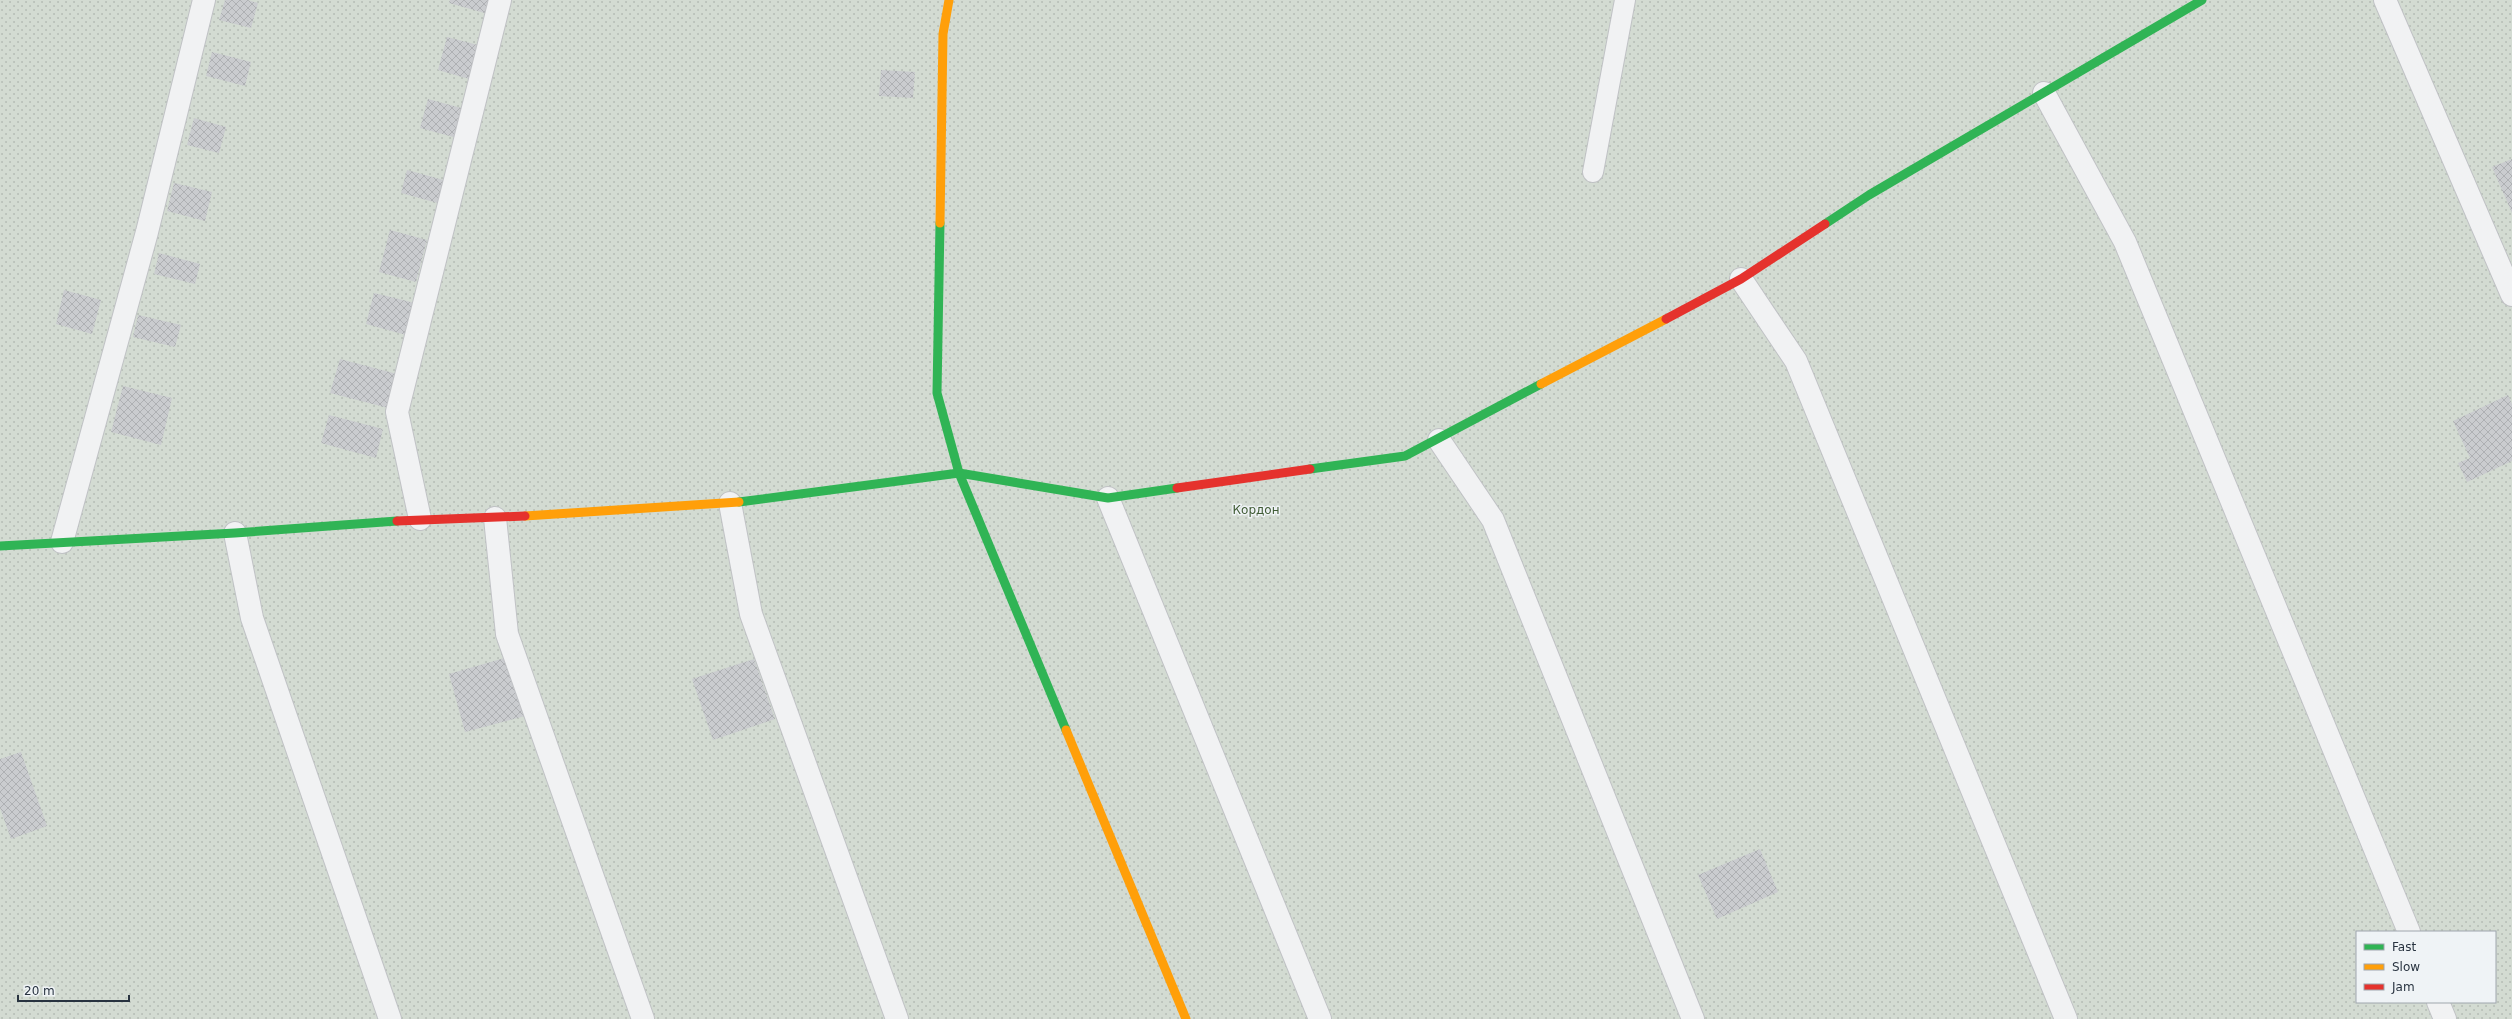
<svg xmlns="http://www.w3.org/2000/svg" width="2512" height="1019" font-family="'DejaVu Sans',sans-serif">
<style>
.park{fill:url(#park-dots);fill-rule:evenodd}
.building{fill:url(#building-cross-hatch)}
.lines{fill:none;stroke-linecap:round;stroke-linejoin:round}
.lane-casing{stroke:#c0c2c5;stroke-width:22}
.street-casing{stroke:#c0c2c5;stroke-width:24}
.lane{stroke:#f1f2f3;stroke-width:20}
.street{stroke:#f1f2f3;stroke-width:22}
.fast{stroke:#30b455;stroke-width:9}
.slow{stroke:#ff9f0a;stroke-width:9}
.jam{stroke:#e5322d;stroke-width:9}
.labels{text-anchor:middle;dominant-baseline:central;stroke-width:3;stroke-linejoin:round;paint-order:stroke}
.park-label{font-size:12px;fill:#405c35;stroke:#eff3f6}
</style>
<defs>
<pattern id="park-dots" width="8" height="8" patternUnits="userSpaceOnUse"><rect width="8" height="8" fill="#d3dbd2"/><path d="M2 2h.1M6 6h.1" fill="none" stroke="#b5bcb5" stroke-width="1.8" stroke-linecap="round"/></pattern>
<pattern id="building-cross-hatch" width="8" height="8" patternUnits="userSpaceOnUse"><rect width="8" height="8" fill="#cacccf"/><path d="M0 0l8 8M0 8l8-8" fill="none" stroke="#aeb0b3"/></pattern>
</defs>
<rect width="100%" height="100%" fill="#e2e4e7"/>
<path class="park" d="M0 0H2512V1019H0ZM2357 932H2495V1002H2357Z"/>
<g class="building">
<path d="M225 0H248L258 3 251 28 219 20Z"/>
<path d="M450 0H492L488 14 449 3Z"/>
<path d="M447 37 478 45 469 79 438 70Z"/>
<path d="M212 52 251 62 245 86 206 76Z"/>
<path d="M881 70 915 72 913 98 879 96Z"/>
<path d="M428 99 465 109 457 138 420 128Z"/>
<path d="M194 118 226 127 219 153 187 145Z"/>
<path d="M2512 159V213L2492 167Z"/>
<path d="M407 170 447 181 441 204 401 193Z"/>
<path d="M174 183 212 192 205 221 167 211Z"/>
<path d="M390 230 427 240 416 282 379 272Z"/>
<path d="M159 253 200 264 195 284 154 274Z"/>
<path d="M64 290 101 300 92 334 56 324Z"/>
<path d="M374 293 415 303 406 335 366 324Z"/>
<path d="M138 315 181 325 175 347 133 337Z"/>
<path d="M340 359 401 375 392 409 330 393Z"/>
<path d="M123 386 172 398 161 445 111 432Z"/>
<path d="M2508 395 2512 404V461L2467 482 2458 463 2470 458 2453 421Z"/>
<path d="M329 415 383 429 376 458 321 443Z"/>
<path d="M508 657 525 716 465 732 449 674Z"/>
<path d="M754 659 775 719 713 740 692 679Z"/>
<path d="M21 752 47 826 11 839 0 808V759Z"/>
<path d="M1760 849 1778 892 1717 919 1698 875Z"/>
</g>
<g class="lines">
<defs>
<path id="lane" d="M1593 172 1625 0"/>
<g id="street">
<path d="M2385 0 2512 295"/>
<path d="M2044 93 2125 242 2409 932"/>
<path d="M1741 279 1796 361 2066 1019"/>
<path d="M1439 440 1493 520 1693 1019"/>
<path d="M1108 498 1320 1019"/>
<path d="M730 503 751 614 897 1019"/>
<path d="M495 518 507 634 643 1019"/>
<path d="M420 519 397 412 500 0"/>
<path d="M235 533 252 618 390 1019"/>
<path d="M62 542 147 232 204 0"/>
<path d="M2438 1002 2445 1019"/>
</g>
</defs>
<use href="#lane" class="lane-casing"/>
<use href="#street" class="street-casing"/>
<use href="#lane" class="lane"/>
<use href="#street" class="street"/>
<g class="fast">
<path d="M940 223 937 393 959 473 1066 730"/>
<path d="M1825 224 1869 195 2202 0"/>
<path d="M1310 469 1405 456 1541 384"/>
<path d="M739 502 959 473 1108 498 1177 488"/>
<path d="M0 546 235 533 397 521"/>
</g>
<g class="slow">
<path d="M940 223 943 34 949 0"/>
<path d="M1541 384 1666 319"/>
<path d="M525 516 739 502"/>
<path d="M1066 730 1186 1019"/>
</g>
<g class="jam">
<path d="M1666 319 1741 279 1825 224"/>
<path d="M1177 488 1310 469"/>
<path d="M397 521 525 516"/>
</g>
</g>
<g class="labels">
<g class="park-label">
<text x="1256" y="510">Кордон</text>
</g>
</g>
<rect x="2356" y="931" width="140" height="72" fill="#eff3f6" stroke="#9fa6ad"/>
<rect x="2364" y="944" width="20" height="6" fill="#30b455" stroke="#9fa6ad"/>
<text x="2392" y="951" font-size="12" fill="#283340">Fast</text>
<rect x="2364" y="964" width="20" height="6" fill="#ff9f0a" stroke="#9fa6ad"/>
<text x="2392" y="971" font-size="12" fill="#283340">Slow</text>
<rect x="2364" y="984" width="20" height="6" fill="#e5322d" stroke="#9fa6ad"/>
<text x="2392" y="991" font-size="12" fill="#283340">Jam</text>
<path d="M18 995v6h111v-6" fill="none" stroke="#283340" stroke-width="2"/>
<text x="24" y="995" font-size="12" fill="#283340" stroke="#eff3f6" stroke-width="3" paint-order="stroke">20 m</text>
</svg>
